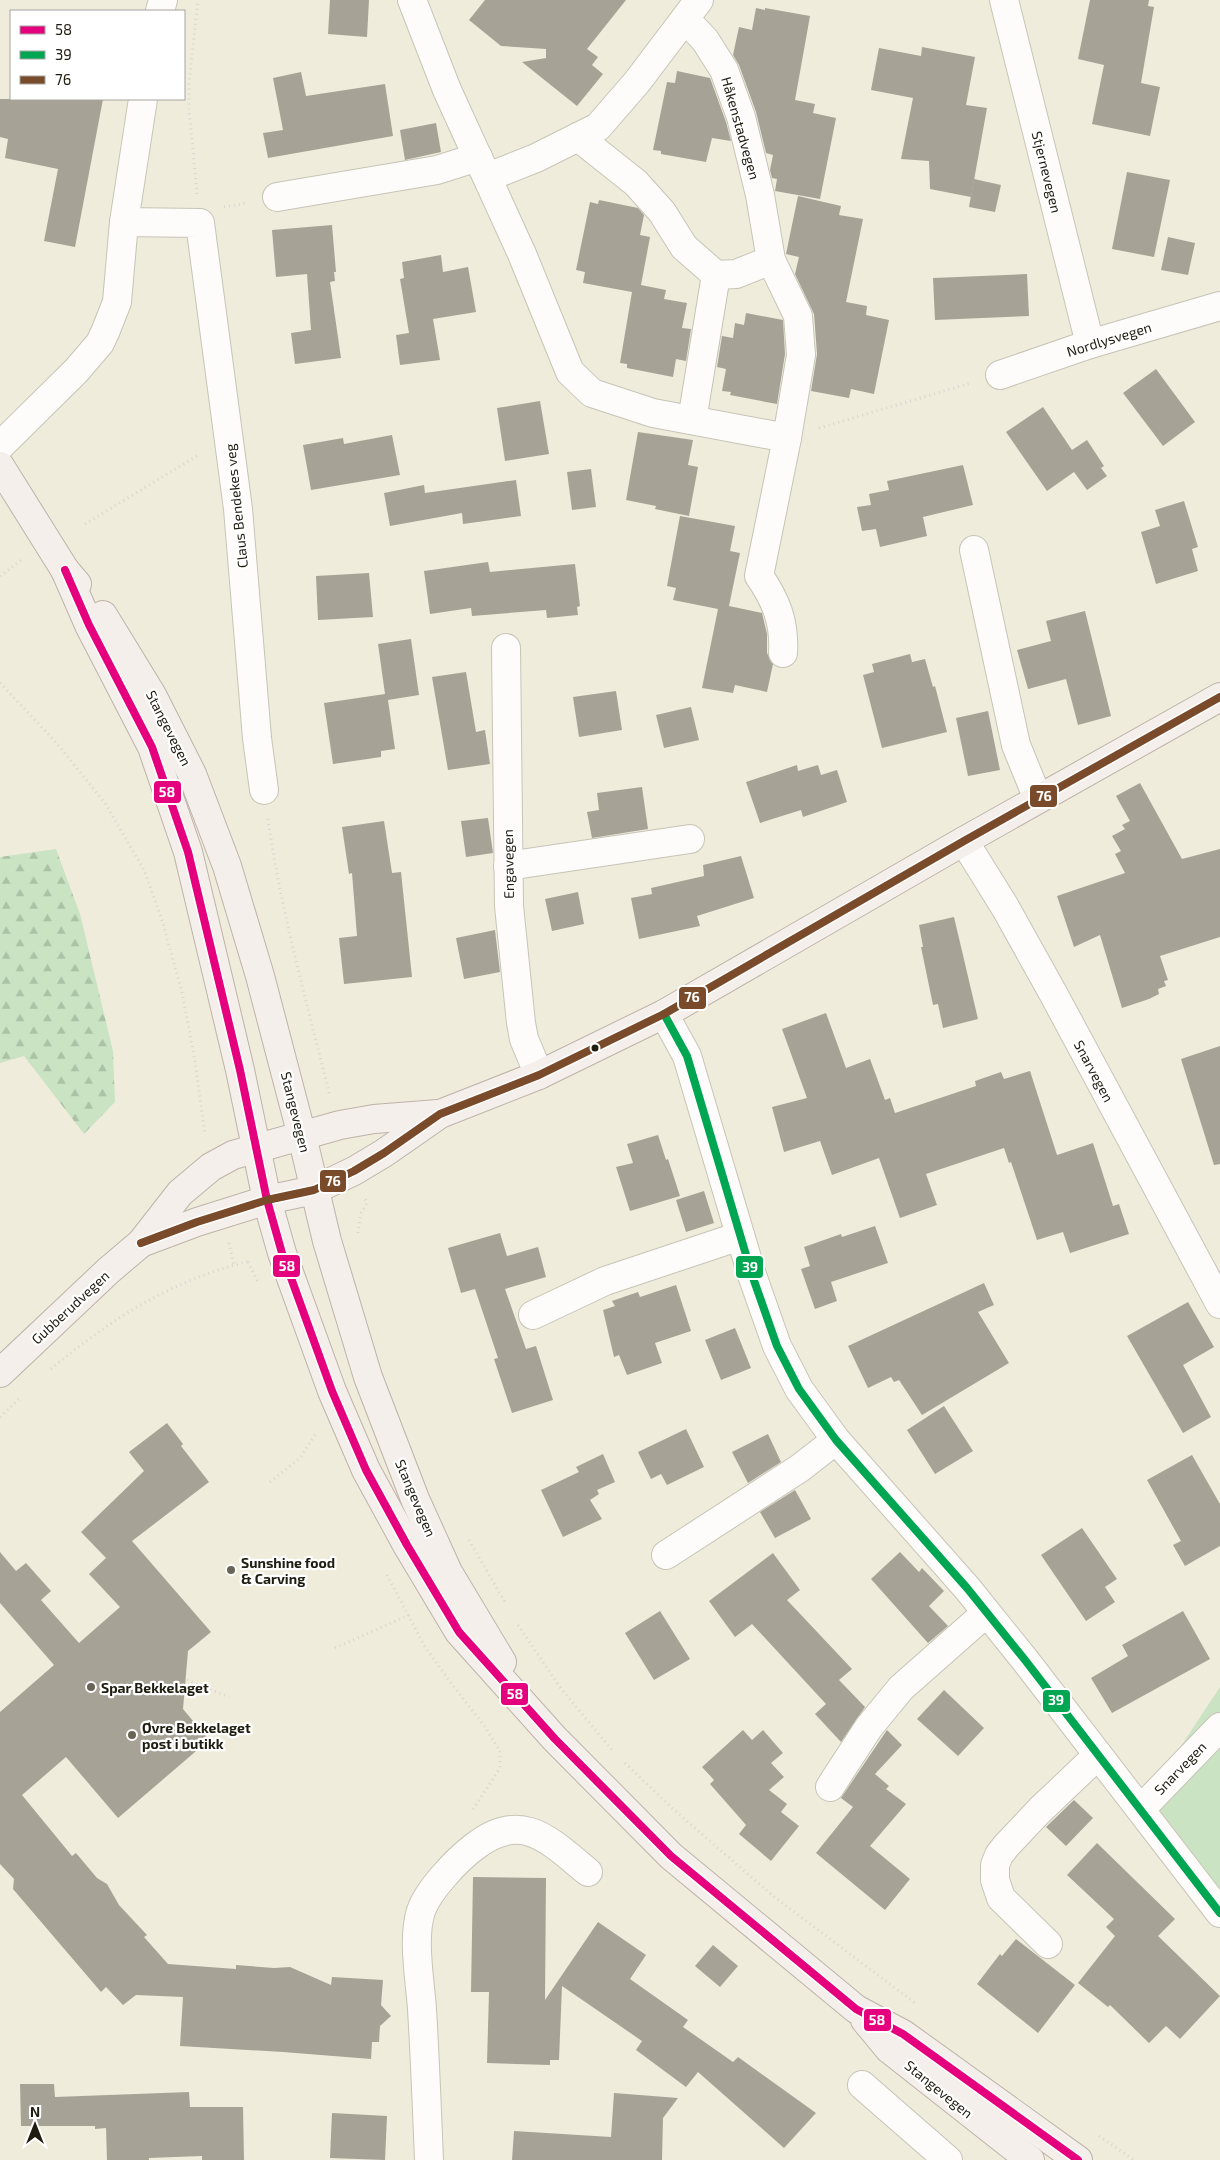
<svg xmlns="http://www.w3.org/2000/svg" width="1220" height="2160" font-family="'Exo 2',sans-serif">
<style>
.grass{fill:#c9e3c3}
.forest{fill:url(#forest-firs)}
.building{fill:#a6a396}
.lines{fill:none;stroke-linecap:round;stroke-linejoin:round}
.minor-casing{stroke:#c7c4b7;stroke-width:30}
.major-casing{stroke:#beb2a9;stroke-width:30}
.path{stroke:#d6d6d1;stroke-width:3;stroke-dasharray:1 4;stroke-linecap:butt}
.minor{stroke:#fdfcfa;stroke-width:28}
.major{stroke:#f5efeb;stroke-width:28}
.bus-1-casing{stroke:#fff;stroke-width:11}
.bus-2-casing{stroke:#fff;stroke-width:11}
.bus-3-casing{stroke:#fff;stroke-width:11}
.bus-1{stroke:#e5007d;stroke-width:8}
.bus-2{stroke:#00a651;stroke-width:8}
.bus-3{stroke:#7a4b2a;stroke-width:8}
.bus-dot{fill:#1f1c10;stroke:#fff;stroke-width:2}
.poi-dot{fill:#686557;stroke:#fff;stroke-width:2}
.labels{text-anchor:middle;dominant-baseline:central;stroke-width:4.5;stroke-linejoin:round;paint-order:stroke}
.street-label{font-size:14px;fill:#1f1c10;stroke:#fff}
.poi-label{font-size:14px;font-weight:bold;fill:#1f1c10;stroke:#fff;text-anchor:start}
.line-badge{stroke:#fff;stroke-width:2}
.badge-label{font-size:14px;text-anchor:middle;font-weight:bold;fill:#fff}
</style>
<defs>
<pattern id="forest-firs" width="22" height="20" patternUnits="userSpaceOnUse" patternTransform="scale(1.25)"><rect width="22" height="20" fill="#c9e3c3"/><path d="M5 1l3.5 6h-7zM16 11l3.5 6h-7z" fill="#acc2a6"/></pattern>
</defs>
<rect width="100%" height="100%" fill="#f0ecdb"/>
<path class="grass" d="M1220 1687V1924L1139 1801 1154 1787Z"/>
<path class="forest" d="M56 849 80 914 113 1051 115 1102 84 1134 24 1056 0 1063V857Z"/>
<g class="building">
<path d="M330 0H369L367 37 328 34Z"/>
<path d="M485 0H626L587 49 598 57 592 65 603 74 577 106 522 62 546 58V49L501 46 469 20Z"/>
<path d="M1090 0H1149L1148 6 1154 7 1141 83 1160 87 1150 136 1092 124 1104 65 1078 59Z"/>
<path d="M756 8 765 10V8L810 16 795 100 815 104 813 113 836 118 820 199 775 191 777 179 772 178 770 170 773 155 766 153 756 112 739 65 733 55 739 27 752 30Z"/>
<path d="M922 47 975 57 966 105 987 108 971 197 930 189 929 161 901 159 913 98 871 90 879 48 921 56Z"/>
<path d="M677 71 710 78 726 122 731 141 712 138 706 162 661 154V151L653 150 667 82 675 83Z"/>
<path d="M301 72 306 96 385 84 393 136 268 158 263 133 283 130 273 78Z"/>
<path d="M0 99H103L75 247 44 241 58 169 5 158 8 139 0 137Z"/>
<path d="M436 123 441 152 405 160 400 130Z"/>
<path d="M1127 172 1170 180 1154 257 1112 249Z"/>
<path d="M974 179 1001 185 995 212 969 207Z"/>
<path d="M798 196 841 206 839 215 863 219 846 302 867 306 866 315 889 320 874 394 851 389 849 398 811 391 817 354 814 314 795 274 799 257 786 254Z"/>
<path d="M599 200 638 208 644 215 640 235 650 237 641 285 666 290 664 299 687 303 682 328 691 329 686 361 676 359 673 377 627 368V364L620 363 632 292 583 283 585 272 576 270 590 202 598 204Z"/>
<path d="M332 225 336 272H334L335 281 330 282 341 358 295 364 291 333 311 330 307 274 276 277 272 230Z"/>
<path d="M1168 237 1195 243 1188 275 1161 270Z"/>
<path d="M441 255 443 272 468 267 476 312 433 319 440 360 400 365 396 335 409 333 400 279 404 278 402 262Z"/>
<path d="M1027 274 1029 316 935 320 933 278Z"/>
<path d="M746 313 783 320 785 354 777 404 730 395 731 392 722 391 726 369 717 367 722 336 733 338 735 323 744 325Z"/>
<path d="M1156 369 1195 422 1163 446 1123 393Z"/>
<path d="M540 401 549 454 505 461 497 408Z"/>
<path d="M1043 407 1072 450 1087 440 1104 466 1101 468 1107 476 1087 490 1074 472 1047 491 1006 432Z"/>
<path d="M638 432 693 440 688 465 698 467 689 516 655 509 656 506 626 500Z"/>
<path d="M392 435 400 475 311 490 303 445 343 438 344 444Z"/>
<path d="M963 465 973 505 923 517 927 536 880 547 876 529 862 531 857 507 871 505 869 494 889 490 887 481Z"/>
<path d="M591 469 596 507 572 510 567 472Z"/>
<path d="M516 480 521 516 463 524 462 513 390 526 384 493 424 485 425 493Z"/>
<path d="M1184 501 1198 547 1192 549 1198 571 1156 584 1141 532 1160 526 1155 510Z"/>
<path d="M680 516 735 526 730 551 740 553 729 606 762 613 767 634V653L773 664 767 692 735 685 733 693 702 688 718 609 673 600 676 588 667 586Z"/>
<path d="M488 562 490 572 575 564 580 606 577 607 578 615 547 618 546 610 472 616 471 608 430 614 424 571Z"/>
<path d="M369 573 373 617 318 620 316 576Z"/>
<path d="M1085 611 1111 716 1078 725 1066 679 1028 689 1017 650 1051 641 1046 621Z"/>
<path d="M411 639 419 695 388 700 395 749 381 751V757L333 764 324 703 385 694 378 644Z"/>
<path d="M910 654 912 662 925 659 933 687 935 686 947 732 882 748 863 675 874 672 872 664Z"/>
<path d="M466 672 476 732 485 730 490 764 448 770 432 677Z"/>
<path d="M616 691 622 730 579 737 573 697Z"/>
<path d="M691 707 699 740 664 748 656 715Z"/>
<path d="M988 711 1000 770 968 776 956 718Z"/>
<path d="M797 765 798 771 818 765 821 775 837 770 847 802 803 817 801 810 760 823 746 782Z"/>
<path d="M1140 783 1182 859 1220 849V937L1160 956 1168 980 1164 981 1166 986 1158 989 1159 994 1149 999 1122 1008 1100 935 1074 947 1057 896 1125 873 1115 854 1121 851 1112 836 1125 829 1122 825 1130 821 1116 796Z"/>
<path d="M642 787 648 829 592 838 587 812 599 810 597 793Z"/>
<path d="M488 818 493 853 466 857 461 821Z"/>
<path d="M384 821 392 873 401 872 412 977 344 984 339 938 357 936 352 873 349 874 342 827Z"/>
<path d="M741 856 754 898 697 916 700 926 639 939 631 898 652 894 651 888 704 876 703 865Z"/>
<path d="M578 892 584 924 552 931 545 899Z"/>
<path d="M954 917 978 1019 943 1028 938 1004 933 1005 921 947H923L919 925Z"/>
<path d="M495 930 500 972 464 979 456 938Z"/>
<path d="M826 1013 846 1068 870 1059 885 1100 890 1098 895 1113 976 1086 975 1081 1001 1072 1004 1079 1030 1071 1057 1155 1093 1143 1113 1206 1119 1204 1129 1234 1070 1253 1063 1232 1037 1240 1011 1162 1009 1163 1004 1148 926 1174 937 1205 900 1218 879 1158 832 1175 820 1141 784 1152 772 1107 807 1098 782 1029Z"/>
<path d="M1220 1046V1164L1214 1165 1181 1059Z"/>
<path d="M658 1135 666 1160 668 1159 680 1196 630 1211 616 1167 633 1163 627 1144Z"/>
<path d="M704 1191 714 1223 686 1232 676 1200Z"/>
<path d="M875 1226 888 1263 831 1282 837 1301 815 1309 801 1269 810 1266 804 1247 841 1234 842 1237Z"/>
<path d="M500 1233 507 1256 538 1247 546 1277 505 1289 526 1349 536 1346 553 1400 512 1413 494 1359 498 1358 475 1289 461 1293 448 1248Z"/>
<path d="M984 1283 994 1305 978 1312 1009 1363 922 1415 899 1380 894 1382 891 1377 868 1388 848 1346Z"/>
<path d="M676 1285 691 1331 655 1343 662 1363 627 1375 619 1355 614 1357 603 1310 615 1306 612 1301 638 1292 640 1297Z"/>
<path d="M1188 1302 1214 1347 1183 1365 1211 1417 1183 1433 1127 1336Z"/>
<path d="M735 1328 751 1368 721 1380 705 1340Z"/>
<path d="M944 1406 973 1451 935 1474 907 1430Z"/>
<path d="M167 1423 183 1444 181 1446 209 1482 132 1541 211 1632 188 1651 183 1709 209 1740 118 1818 66 1757 22 1795 72 1856 76 1853 97 1878 107 1884 119 1905 147 1935 144 1937 168 1964 236 1969V1965L274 1968 290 1967 331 1985 332 1977 383 1980 381 2005 391 2016 380 2026 379 2042H372L371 2059 283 2052 180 2046 183 1997 136 1995 123 2005 106 1987 101 1992 13 1889 14 1879 0 1864V1712L54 1665 0 1603V1552L16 1571 26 1563 51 1591 41 1600 79 1643 120 1607 89 1574 106 1558 81 1532 144 1471 129 1452Z"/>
<path d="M686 1429 704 1467 667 1485 661 1474 651 1479 638 1452Z"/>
<path d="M768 1434 781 1462 748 1483 732 1452Z"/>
<path d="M603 1454 615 1482 597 1490 599 1494 590 1500 602 1519 563 1537 541 1490 579 1472 576 1467Z"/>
<path d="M1192 1455 1220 1504V1546L1185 1566 1173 1545 1181 1541 1147 1480Z"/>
<path d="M795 1490 811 1519 775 1538 760 1512Z"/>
<path d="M1082 1528 1117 1579 1105 1587 1115 1602 1086 1621 1041 1555Z"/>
<path d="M900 1552 919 1572 922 1568 944 1591 929 1606 948 1626 928 1643 871 1579Z"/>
<path d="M773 1553 800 1590 787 1600 852 1669 839 1680 865 1707 841 1742 815 1714 826 1704 752 1624 735 1637 709 1601Z"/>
<path d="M660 1611 690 1659 654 1680 625 1633Z"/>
<path d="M1183 1611 1210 1659 1112 1713 1091 1678 1128 1656 1122 1645Z"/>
<path d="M944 1690 984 1728 958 1756 917 1719Z"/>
<path d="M743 1730 752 1740 763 1730 783 1753 771 1763 784 1777 769 1790 787 1804 781 1812 799 1826 771 1861 739 1834 746 1825 710 1784 714 1780 702 1767Z"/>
<path d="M887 1730 902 1745 875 1774 889 1786 886 1789 906 1804 870 1846 910 1879 885 1910 816 1853 853 1807 841 1798Z"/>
<path d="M1074 1800 1093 1818 1066 1846 1046 1827Z"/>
<path d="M1097 1843 1175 1919 1158 1936 1220 1996 1180 2039 1166 2026 1149 2043 1110 2005 1108 2007 1078 1983 1115 1936 1106 1927 1114 1919 1067 1875Z"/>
<path d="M473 1877 546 1878 545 2000 598 1922 646 1955 630 1979 688 2020 683 2027 733 2062 738 2057 816 2113 784 2148 698 2072 686 2087 636 2050 642 2041 562 1986 559 2060H550V2065L487 2063 489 1992H471Z"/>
<path d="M1016 1939 1075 1985 1038 2033 977 1984 1000 1954 1002 1956Z"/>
<path d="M713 1945 738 1966 720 1987 695 1966Z"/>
<path d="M20 2084H54L55 2097 189 2092 190 2107H243L244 2160H202V2156L149 2158V2160H107L106 2128 95 2129V2126H21Z"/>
<path d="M614 2093 678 2098 663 2118 662 2160H512L514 2131 611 2137Z"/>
<path d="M332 2113 387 2116 385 2160 330 2158Z"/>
</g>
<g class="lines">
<defs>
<g id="minor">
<path d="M412 0 447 90 522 254 570 372 592 393 653 413 787 438 801 355 798 316 771 260 760 195 741 117 724 70 705 40 685 19"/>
<path d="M1004 0 1090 344"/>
<path d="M160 11 163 0"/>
<path d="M578 137 636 183 662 212 684 247 716 275 736 274 771 260"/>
<path d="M488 177 536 158 598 127 637 82 699 0"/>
<path d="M277 197 437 170 478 157"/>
<path d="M124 222 200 223 238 509 257 738 264 790"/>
<path d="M1000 375 1090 344 1220 306"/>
<path d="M692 420 716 275"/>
<path d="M0 446 76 371 100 343 106 330 117 302 124 222 143 99"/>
<path d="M974 550 1016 745 1038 799"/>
<path d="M506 648 509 906 521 1023 524 1039 539 1075"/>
<path d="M783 653C785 623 776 600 759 576L787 438"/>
<path d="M964 841 1005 907 1054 995 1220 1304"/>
<path d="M508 866 690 839"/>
<path d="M664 1014 687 1056 752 1275 777 1346 799 1389 836 1440 967 1588 1025 1660 1220 1913"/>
<path d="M533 1315 605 1281 740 1236"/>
<path d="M666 1555 800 1468 836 1440"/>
<path d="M830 1787 869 1727 901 1688 986 1613"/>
<path d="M1141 1809 1220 1727"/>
<path d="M1048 1944 1001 1898 995 1880V1865L999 1855 1006 1846 1040 1810 1098 1755"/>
<path d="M862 2085 948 2160"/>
<path d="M429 2160C427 2110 425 2059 422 2009 420 1980 412 1938 421 1911 428 1890 457 1860 474 1847 522 1809 550 1841 588 1872"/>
</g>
<g id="major">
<path d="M0 466 65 570 77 584"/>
<path d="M65 570 89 625 152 747 188 852 240 1070 267 1200 282 1253 332 1391 366 1470 407 1545 459 1632 555 1739 671 1856 856 2009 903 2034 1078 2160"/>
<path d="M103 615 152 695 192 774 227 866 260 976 302 1136 327 1241 368 1377 415 1499 448 1572 502 1662"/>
<path d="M141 1243 197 1222 267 1200 314 1190 354 1171 384 1153 440 1114 539 1075 664 1014 964 841 1220 697"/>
<path d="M0 1373 108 1271 141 1243 180 1193 211 1167 233 1155 340 1125 374 1119 438 1114"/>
<path d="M865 2020 889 2049 1030 2160"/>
</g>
</defs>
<use href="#minor" class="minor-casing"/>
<use href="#major" class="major-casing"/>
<g class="path">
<path d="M197 194 189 109V83L198 0"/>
<path d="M224 207 247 203"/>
<path d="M819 428 971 383"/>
<path d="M85 524 200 454"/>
<path d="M0 576 24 558"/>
<path d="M0 683 53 739 105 803 144 870 162 920 182 992 195 1061 205 1135"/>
<path d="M268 819C281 912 307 1004 330 1096"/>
<path d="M358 1233 361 1213 367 1203 365 1199"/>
<path d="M229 1243 234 1265"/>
<path d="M248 1262 258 1282"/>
<path d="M51 1369C112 1318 172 1280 250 1261"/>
<path d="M0 1417 21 1397"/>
<path d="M270 1482 300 1458 316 1433"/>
<path d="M469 1540 506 1604"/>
<path d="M387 1575 425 1647 451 1683 485 1727 500 1751V1768L472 1811"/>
<path d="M518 1625 562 1690 613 1751"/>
<path d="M335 1648 409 1615"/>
<path d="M187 1680 229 1697"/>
<path d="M625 1763 672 1808 773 1896 916 2004"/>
<path d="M1099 2136 1134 2160"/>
</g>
<use href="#minor" class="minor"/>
<use href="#major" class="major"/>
<defs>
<path id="bus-1" d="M65 570 89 625 152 747 188 852 240 1070 267 1200 282 1253 332 1391 366 1470 407 1545 459 1632 555 1739 671 1856 856 2009 903 2034 1078 2160"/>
<path id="bus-2" d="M664 1014 687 1056 752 1275 777 1346 799 1389 836 1440 967 1588 1025 1660 1220 1913"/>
<path id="bus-3" d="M141 1243 197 1222 267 1200 314 1190 354 1171 384 1153 440 1114 539 1075 664 1014 964 841 1220 697"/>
</defs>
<use href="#bus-1" class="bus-1-casing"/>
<use href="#bus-2" class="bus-2-casing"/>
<use href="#bus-3" class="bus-3-casing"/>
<use href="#bus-1" class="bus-1"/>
<use href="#bus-2" class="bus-2"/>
<use href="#bus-3" class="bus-3"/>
</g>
<circle class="bus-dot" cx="595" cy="1048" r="4.5"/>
<g class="poi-dot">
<circle cx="231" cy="1570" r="5"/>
<circle cx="91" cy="1687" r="5"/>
<circle cx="132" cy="1735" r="5"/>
</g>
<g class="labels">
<g class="street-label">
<text transform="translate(741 128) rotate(74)">Håkenstadvegen</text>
<text transform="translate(1047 172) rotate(76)">Stjernevegen</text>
<text transform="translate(1109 339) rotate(-17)">Nordlysvegen</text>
<text transform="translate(236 506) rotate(-96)">Claus Bendekes veg</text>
<text transform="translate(169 728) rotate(63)">Stangevegen</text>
<text transform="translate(508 864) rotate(-91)">Engavegen</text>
<text transform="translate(1094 1071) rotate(62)">Snarvegen</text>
<text transform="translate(296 1112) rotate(76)">Stangevegen</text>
<text transform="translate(70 1307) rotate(-43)">Gubberudvegen</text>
<text transform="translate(416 1498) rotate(67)">Stangevegen</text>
<text transform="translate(1180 1768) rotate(-46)">Snarvegen</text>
<text transform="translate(939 2089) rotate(39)">Stangevegen</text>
</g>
<g class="poi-label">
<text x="241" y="1562">Sunshine food<tspan x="241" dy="16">&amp; Carving</tspan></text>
<text x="101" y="1687">Spar Bekkelaget</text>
<text x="142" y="1727">Øvre Bekkelaget<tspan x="142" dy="16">post i butikk</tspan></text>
</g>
</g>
<g class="line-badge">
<rect x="153" y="780" width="29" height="24" rx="5" fill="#e5007d"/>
<rect x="1029" y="784" width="29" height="24" rx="5" fill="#7a4b2a"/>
<rect x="678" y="986" width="29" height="24" rx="5" fill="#7a4b2a"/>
<rect x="319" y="1169" width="28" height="24" rx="5" fill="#7a4b2a"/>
<rect x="272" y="1254" width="29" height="24" rx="5" fill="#e5007d"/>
<rect x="735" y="1255" width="29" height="24" rx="5" fill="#00a651"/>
<rect x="500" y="1682" width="29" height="24" rx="5" fill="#e5007d"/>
<rect x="1042" y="1689" width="29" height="24" rx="5" fill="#00a651"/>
<rect x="863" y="2008" width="29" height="24" rx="5" fill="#e5007d"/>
</g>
<g class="badge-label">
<text x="167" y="797">58</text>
<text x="1044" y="801">76</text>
<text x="692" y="1002">76</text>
<text x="333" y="1186">76</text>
<text x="287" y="1271">58</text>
<text x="750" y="1272">39</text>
<text x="515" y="1699">58</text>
<text x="1056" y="1705">39</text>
<text x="877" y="2025">58</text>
</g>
<rect x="10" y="10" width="175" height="90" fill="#ffffff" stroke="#a5a49f"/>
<rect x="20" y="26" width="25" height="8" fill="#e5007d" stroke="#a5a49f"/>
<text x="55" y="35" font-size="15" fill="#1f1c10">58</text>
<rect x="20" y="51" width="25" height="8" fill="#00a651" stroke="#a5a49f"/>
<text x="55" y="60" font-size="15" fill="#1f1c10">39</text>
<rect x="20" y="76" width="25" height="8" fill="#7a4b2a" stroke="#a5a49f"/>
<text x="55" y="85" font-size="15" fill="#1f1c10">76</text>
<g transform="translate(35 2125)" stroke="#ffffff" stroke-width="4" paint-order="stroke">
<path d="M0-4L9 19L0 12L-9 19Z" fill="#1f1c10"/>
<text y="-8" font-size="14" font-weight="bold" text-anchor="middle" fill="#1f1c10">N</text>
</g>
</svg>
